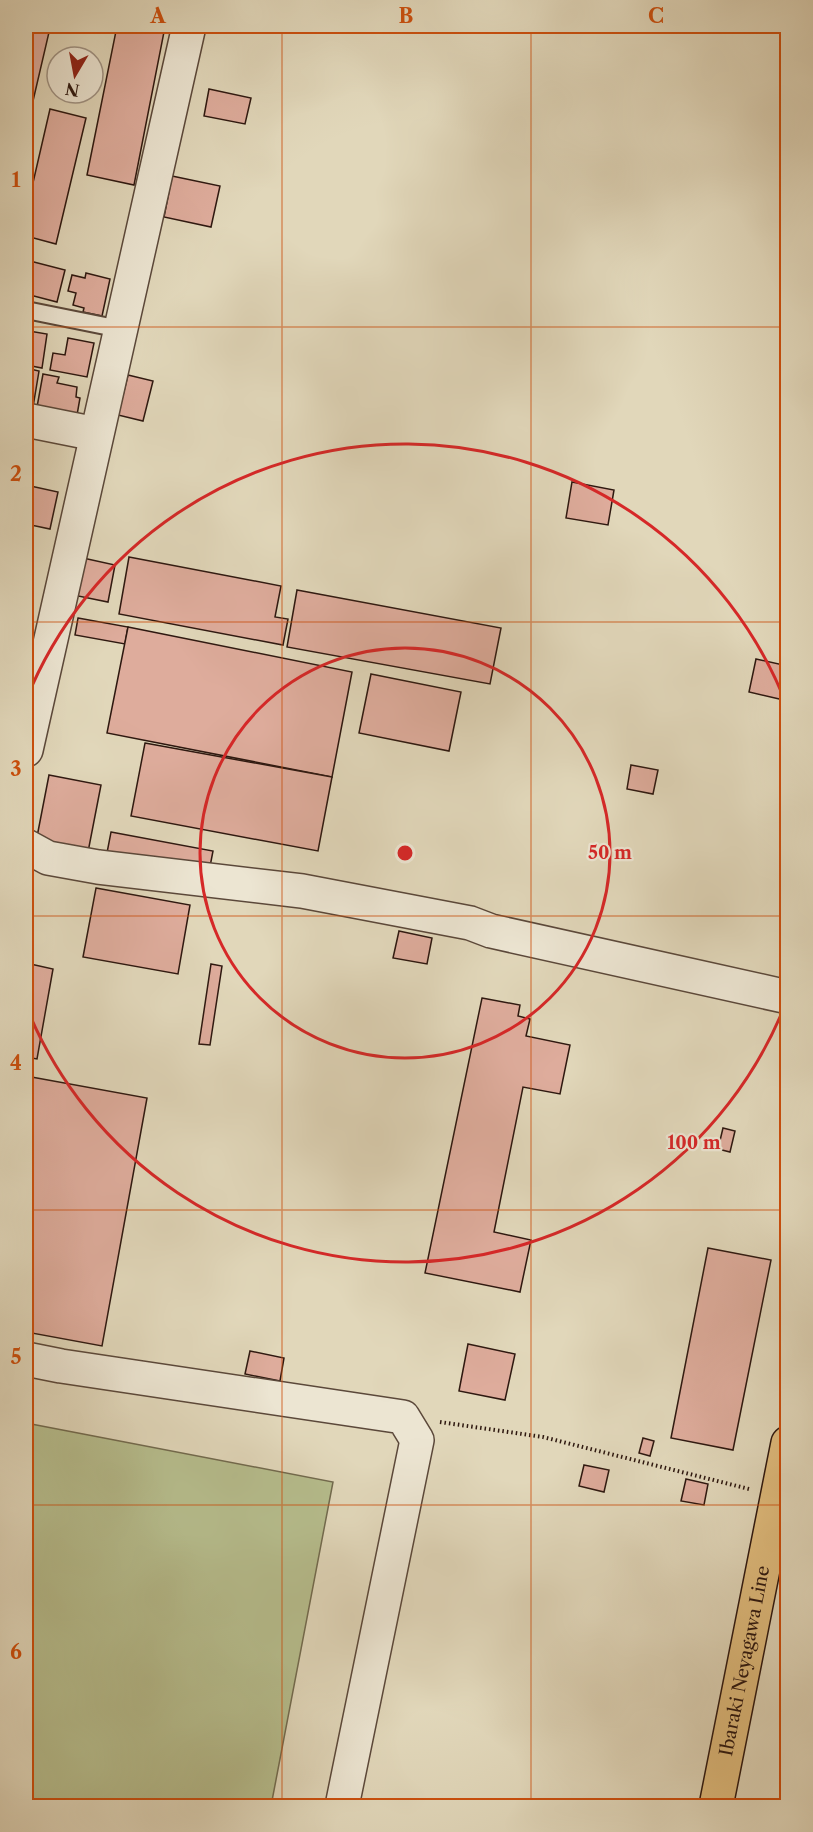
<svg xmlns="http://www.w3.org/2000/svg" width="813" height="1832" font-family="'Libre Caslon Text',serif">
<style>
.green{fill:#b6bd8d;stroke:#726a4e;stroke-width:1.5}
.building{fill:#deac9c;stroke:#2e1810;stroke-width:1.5}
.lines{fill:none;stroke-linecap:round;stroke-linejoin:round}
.service-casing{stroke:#5b483a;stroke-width:20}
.minor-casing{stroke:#5b483a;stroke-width:36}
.tertiary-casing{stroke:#5b483a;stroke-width:36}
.primary-casing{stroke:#2e1810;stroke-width:36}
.path{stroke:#2e1810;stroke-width:4;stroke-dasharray:1.5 3;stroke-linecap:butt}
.service{stroke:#ece5d2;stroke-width:16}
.minor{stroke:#ece5d2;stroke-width:33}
.tertiary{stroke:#ece5d2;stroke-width:33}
.primary{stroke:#e0bc7d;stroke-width:33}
.grid{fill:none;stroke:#cc4f0d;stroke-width:1.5;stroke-opacity:0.55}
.ring{fill:none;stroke:#d62828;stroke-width:3}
.labels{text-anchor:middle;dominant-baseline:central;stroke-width:4.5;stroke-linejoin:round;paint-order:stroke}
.street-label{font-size:18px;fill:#2e1810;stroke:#ece5d2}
.centre{fill:#d62828;stroke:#ece5d2;stroke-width:3}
.ring-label{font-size:18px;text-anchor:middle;font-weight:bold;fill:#d62828;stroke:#ece5d2;stroke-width:4.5;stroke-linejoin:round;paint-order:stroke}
.neatline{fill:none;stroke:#cc4f0d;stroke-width:2}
.grid-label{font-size:20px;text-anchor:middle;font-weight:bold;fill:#cc4f0d}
</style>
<rect width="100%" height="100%" fill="#e1d7ba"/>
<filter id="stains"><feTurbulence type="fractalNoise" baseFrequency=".00333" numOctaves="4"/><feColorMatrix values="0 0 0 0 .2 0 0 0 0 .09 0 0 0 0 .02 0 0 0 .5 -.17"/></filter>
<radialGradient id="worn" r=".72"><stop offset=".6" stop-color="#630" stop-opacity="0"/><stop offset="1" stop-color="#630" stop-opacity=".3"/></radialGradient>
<path class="green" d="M26 1423 333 1482 271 1806H26Z"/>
<g class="building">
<path d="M26 26 50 28 26 131Z"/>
<path d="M117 26 164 32 134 185 87 175Z"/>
<path d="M209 89 251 98 245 124 204 116Z"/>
<path d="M50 109 86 118 56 244 26 236V213Z"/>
<path d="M172 176 220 186 211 227 164 217Z"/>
<path d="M30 261 65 270 57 302 26 294Z"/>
<path d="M86 273 110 279 102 316 83 312 84 308 73 305 76 293 68 291 72 275 85 278Z"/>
<path d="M29 331 47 334 42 368 26 365V342Z"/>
<path d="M68 338 94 343 87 377 50 370 53 353 65 355Z"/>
<path d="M26 368 39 371 33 407 26 405Z"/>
<path d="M43 374 59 377 57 383 77 387 76 397 80 398 77 415 37 407Z"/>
<path d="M128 375 153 381 143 421 118 415Z"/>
<path d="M572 482 614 490 608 525 566 518Z"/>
<path d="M26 485 58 492 50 529 26 524Z"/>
<path d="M129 557 281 586 275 617 288 619 283 645 119 614Z"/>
<path d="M83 558 115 565 108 602 78 596Z"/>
<path d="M297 590 501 628 490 684 287 647Z"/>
<path d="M78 618 128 627 125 644 75 635Z"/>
<path d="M128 627 352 672 332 777 107 733Z"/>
<path d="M756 659 788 666V701L749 692Z"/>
<path d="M371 674 461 692 449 751 359 733Z"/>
<path d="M145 743 332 777 318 851 131 816Z"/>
<path d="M631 765 658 770 653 794 627 789Z"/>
<path d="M49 775 101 785 88 852 36 842Z"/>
<path d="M111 832 213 851 208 877 106 858Z"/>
<path d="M96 888 190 905 178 974 83 957Z"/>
<path d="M399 931 432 938 427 964 393 958Z"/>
<path d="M26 963 53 969 37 1059 26 1057Z"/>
<path d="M211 964 222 966 210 1045 199 1044Z"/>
<path d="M482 998 520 1005 518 1016 530 1019 526 1036 570 1045 560 1094 523 1087 494 1232 531 1240 520 1292 425 1273Z"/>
<path d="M26 1076 147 1098 102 1346 26 1332Z"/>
<path d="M723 1128 735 1131 730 1152 718 1149Z"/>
<path d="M708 1248 771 1260 733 1450 671 1438Z"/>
<path d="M468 1344 515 1354 505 1400 459 1391Z"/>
<path d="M250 1351 284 1358 280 1381 245 1374Z"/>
<path d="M643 1438 654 1441 650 1456 639 1453Z"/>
<path d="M584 1465 609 1470 604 1492 579 1486Z"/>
<path d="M686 1479 708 1484 704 1505 681 1501Z"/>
</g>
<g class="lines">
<defs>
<path id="service" d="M26 310 120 329"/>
<g id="minor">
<path d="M26 420 96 434"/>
<path d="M26 846 48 858 98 867 302 891 470 923 491 931 788 997"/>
<path d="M26 1359 61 1366 403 1417 417 1440 342 1806"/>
</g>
<path id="tertiary" d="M26 750 189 26"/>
<g id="primary">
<path id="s1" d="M716 1806 788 1443"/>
</g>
</defs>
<use href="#service" class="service-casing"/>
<use href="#minor" class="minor-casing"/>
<use href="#tertiary" class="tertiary-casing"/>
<use href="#primary" class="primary-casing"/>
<path class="path" d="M440 1422 543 1437 749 1489"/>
<use href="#service" class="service"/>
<use href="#minor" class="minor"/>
<use href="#tertiary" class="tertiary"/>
<use href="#primary" class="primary"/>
</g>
<path class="grid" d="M282 26V1806M531 26V1806M26 327H788M26 622H788M26 916H788M26 1210H788M26 1505H788"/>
<g class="ring">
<circle cx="405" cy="853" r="205"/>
<path d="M787 1000A409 409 0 0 1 26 1006M26 700A409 409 0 0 1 787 706"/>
</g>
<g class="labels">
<g class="street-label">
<text stroke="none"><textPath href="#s1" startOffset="148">Ibaraki Neyagawa Line</textPath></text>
</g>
</g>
<circle cx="405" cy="853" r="9" class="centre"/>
<g class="ring-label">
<text x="610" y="859">50 m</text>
<text x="694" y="1149">100 m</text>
</g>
<rect width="813" height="1832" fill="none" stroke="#e1d7ba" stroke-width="66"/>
<g transform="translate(75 75) rotate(190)"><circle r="28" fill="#ece5d2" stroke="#a09384" stroke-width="1.5"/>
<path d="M0-4.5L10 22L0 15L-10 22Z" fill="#8f2418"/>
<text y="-9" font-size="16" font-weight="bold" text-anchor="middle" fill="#2e1810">N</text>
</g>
<rect x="33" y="33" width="747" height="1766" class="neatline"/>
<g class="grid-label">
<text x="158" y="23">A</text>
<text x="406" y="23">B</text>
<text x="656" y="23">C</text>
<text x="16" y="187">1</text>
<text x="16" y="481">2</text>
<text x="16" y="776">3</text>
<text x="16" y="1070">4</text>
<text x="16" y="1364">5</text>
<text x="16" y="1659">6</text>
</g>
<rect width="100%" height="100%" filter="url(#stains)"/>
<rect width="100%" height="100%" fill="url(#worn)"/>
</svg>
